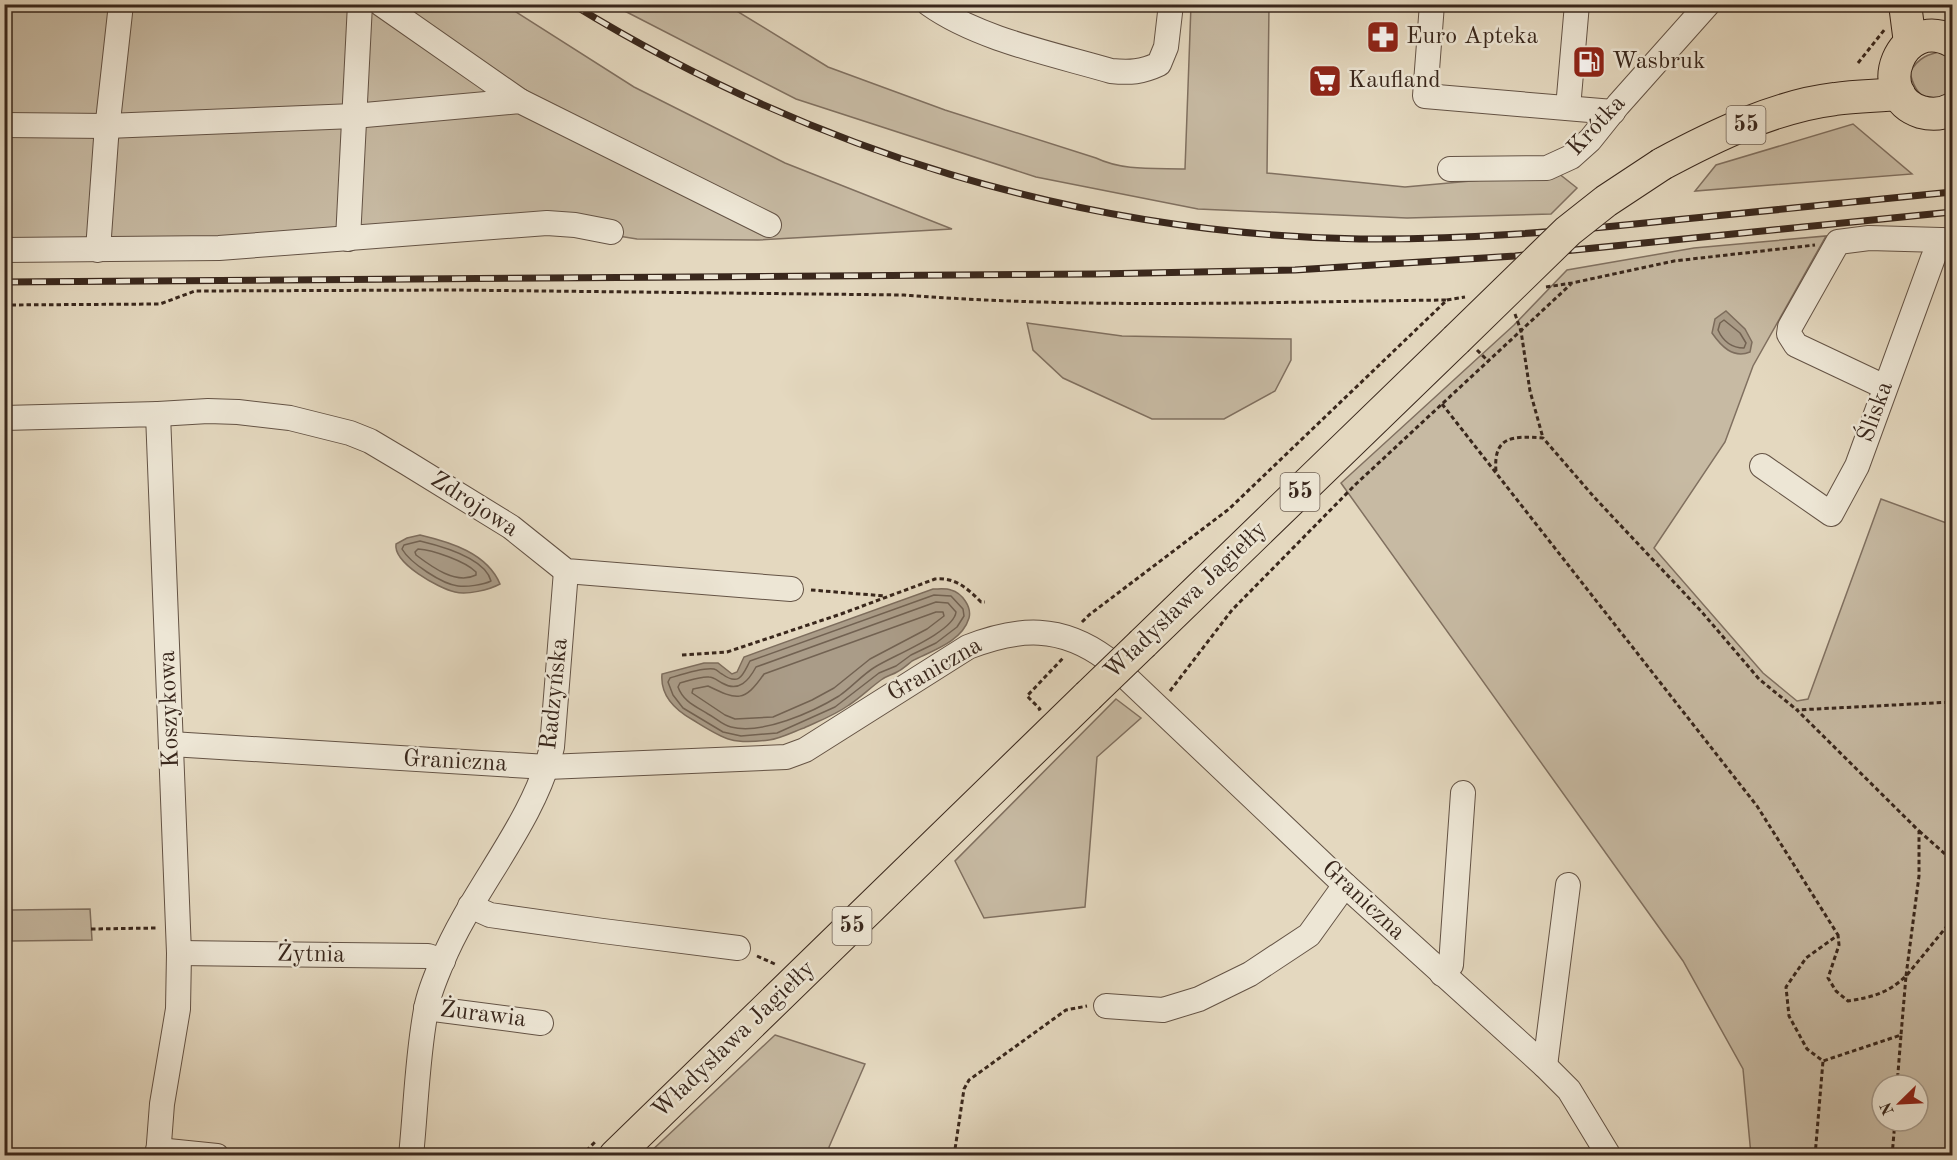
<svg xmlns="http://www.w3.org/2000/svg" width="1957" height="1160" font-family="'Old Standard TT',serif">
<style>
.green{fill:#c7baa3;stroke:#807060;stroke-width:1.5;fill-rule:evenodd}
.water{fill:#aa9c88;stroke:#7d6d5d;stroke-width:1.5}
.lines{fill:none;stroke-linecap:round;stroke-linejoin:round}
.shore{stroke:#726252;stroke-width:1.5}
.minor-casing{stroke:#645345;stroke-width:26}
.major-casing{stroke:#39271c;stroke-width:34}
.path{stroke:#39271c;stroke-width:3;stroke-dasharray:4.5 3;stroke-linecap:butt}
.minor{stroke:#ede6d5;stroke-width:24}
.major{stroke:#e4d8bf;stroke-width:32}
.rail-casing{stroke:#39271c;stroke-width:7}
.rail{stroke:#ede6d5;stroke-width:4.5;stroke-dasharray:14;stroke-linecap:butt}
.major-bridge-casing{stroke:#39271c;stroke-width:34;stroke-linecap:butt}
.major-bridge{stroke:#e4d8bf;stroke-width:32}
.labels{text-anchor:middle;dominant-baseline:central;stroke-width:5;stroke-linejoin:round;paint-order:stroke}
.shield{fill:#ede6d5;stroke:#6f6054;stroke-width:1.5}
.shield-label{font-size:22px;font-weight:bold;fill:#39271c}
.poi-label{font-size:24px;fill:#39271c;stroke:#ede6d5;text-anchor:start}
.street-label{font-size:24px;fill:#39271c;stroke:#ede6d5}
</style>
<rect width="100%" height="100%" fill="#e4d8bf"/>
<filter id="stains"><feTurbulence type="fractalNoise" baseFrequency=".00333" numOctaves="4"/><feColorMatrix values="0 0 0 0 .2 0 0 0 0 .09 0 0 0 0 .02 0 0 0 .5 -.17"/></filter>
<radialGradient id="worn" r=".72"><stop offset=".6" stop-color="#630" stop-opacity="0"/><stop offset="1" stop-color="#630" stop-opacity=".3"/></radialGradient>
<g class="green">
<path d="M4 5H505L634 87 785 163 952 229 758 240 637 239 575 229 5 254Z"/>
<path d="M613 5H727L828 67 945 110 1096 158C1123 171 1155 168 1185 169L1191 5H1269L1267 173 1405 187 1558 173 1577 188 1551 214 1407 218 1198 209 1036 177 796 99Z"/>
<path d="M1944 51 1952 60V92C1930 109 1915 96 1910 72 1919 57 1928 54 1944 51Z"/>
<path d="M1853 124 1912 174 1695 191 1716 165Z"/>
<path d="M1826 236 1753 366 1725 442 1654 548 1763 673 1797 701 1808 699 1881 499 1952 525V1155H1751L1743 1069 1683 961 1341 483 1514 325 1567 270 1694 248ZM1882 1085H1918V1121H1882Z"/>
<path d="M1027 323 1122 336 1291 339V360L1275 391 1224 419H1152L1063 378 1033 350Z"/>
<path d="M1116 699 1141 718 1097 757 1085 907 984 918 955 861Z"/>
<path d="M90 909 92 940 12 941V910Z"/>
<path d="M775 1035 865 1064 829 1147 830 1155H647Z"/>
</g>
<g class="water">
<path d="M1726 311 1745 329 1752 342 1750 352C1733 359 1721 346 1712 333L1715 319Z"/>
<path d="M420 535C450 542 487 553 500 584 489 590 467 595 455 592 438 588 393 563 396 544L407 538Z"/>
<path d="M933 589C939 589 946 588 951 590 962 593 972 607 969 618 962 642 931 651 912 661 907 665 903 669 897 672 892 675 886 676 881 680 870 688 860 698 849 705 835 715 819 721 804 728 792 732 782 738 769 740 731 745 724 739 693 720 675 710 660 696 662 674L704 663H718L732 674 737 672 744 657Z"/>
</g>
<g class="lines">
<g class="shore">
<path d="M1724 320 1740 333 1746 343 1744 348C1732 348 1723 341 1718 330L1720 323Z"/>
<path d="M420 541C441 546 485 558 491 581 483 585 467 587 458 586 442 584 410 563 402 549L404 545Z"/>
<path d="M418 549C433 550 465 561 476 572V575C456 585 432 567 416 555L415 552Z"/>
<path d="M934 595 951 596 963 609 964 616 957 627 936 643 911 655 896 666 879 673 835 707 777 733 741 736 723 732 683 708 673 695 668 682 670 678C680 675 703 667 714 669 718 670 718 672 722 674 740 687 743 674 750 661Z"/>
<path d="M936 602 948 603 956 612C954 632 892 656 875 667 862 675 852 687 839 696 813 712 762 735 731 727 722 725 716 718 708 714 695 706 683 701 678 687L680 683C689 681 700 676 709 677 714 677 718 681 722 683 739 693 749 680 756 667Z"/>
<path d="M936 612H943L944 616 927 629 870 659 834 688 812 700 773 717 735 719 725 715 692 693 693 689 708 686C737 700 744 703 764 674Z"/>
</g>
<defs>
<g id="minor">
<path d="M381 4 520 101"/>
<path d="M929 4C978 39 1053 54 1111 71 1130 73 1142 72 1159 64L1166 47 1171 4"/>
<path d="M1432 4 1425 96 1613 112"/>
<path d="M1568 108 1577 4"/>
<path d="M4 125 107 126 354 116 520 101 769 225"/>
<path d="M1450 169 1547 168 1571 157 1590 140 1618 105 1708 4"/>
<path d="M348 239 360 4"/>
<path d="M4 250 219 248 547 223 575 225 611 232"/>
<path d="M98 250 106 139 121 4"/>
<path d="M1885 387 1796 345 1789 334 1790 327 1838 242 1869 238 1941 240"/>
<path d="M158 414 208 411 238 412 290 418 350 433 370 441 407 463 511 527 566 571 791 589"/>
<path d="M4 418 158 414 179 953 178 1009 162 1104 158 1156"/>
<path d="M1762 466 1831 514 1857 466 1933 258 1941 240 1952 241"/>
<path d="M171 744 547 767 786 757 805 750 968 647C1019 627 1061 625 1107 659L1345 885 1545 1066 1569 1090 1609 1156"/>
<path d="M470 906 490 915 603 931 738 948"/>
<path d="M179 953 428 956 443 961"/>
<path d="M1442 974 1451 965 1463 793"/>
<path d="M1106 1006 1163 1010 1199 999 1250 974 1309 935 1345 885"/>
<path d="M426 1008 541 1023"/>
<path d="M1545 1066 1568 885"/>
<path d="M158 1150 217 1156"/>
<path d="M411 1156C416 1107 417 1058 426 1010 428 994 436 977 442 962 472 889 534 823 552 747L566 571"/>
</g>
<g id="major">
<path d="M1905 4 1910 43"/>
<path d="M1952 41C1901 14 1869 95 1921 112 1932 115 1943 114 1952 109"/>
<path d="M1662 164C1714 136 1776 106 1835 99 1856 96 1878 96 1899 94"/>
<path d="M1143 643 1456 340"/>
<path d="M615 1156 1088 696"/>
</g>
</defs>
<use href="#minor" class="minor-casing"/>
<use href="#major" class="major-casing"/>
<g class="path">
<path d="M1940 4 1949 14"/>
<path d="M1858 63 1885 29"/>
<path d="M1546 287 1572 283 1674 261 1815 245"/>
<path d="M4 305 160 304 195 291 454 290 904 295C1084 309 1265 302 1446 300"/>
<path d="M1515 314 1521 331 1530 391 1543 438"/>
<path d="M1477 350 1489 362"/>
<path d="M1442 404 1757 806 1838 935 1806 958 1786 987 1789 1016 1807 1049 1823 1061 1901 1035 1906 976C1887 994 1872 997 1848 1001L1836 991 1828 978 1839 945 1838 935"/>
<path d="M1496 471C1493 435 1514 436 1543 438L1594 497 1701 611 1759 679 1797 710"/>
<path d="M811 590 885 596"/>
<path d="M1082 622 1089 615 1229 509 1447 300 1465 297"/>
<path d="M682 655 727 652 841 614 935 579C955 577 967 588 981 602H985"/>
<path d="M1170 691 1232 610 1356 484 1571 284"/>
<path d="M1038 710 1040 709 1027 696 1064 657"/>
<path d="M1919 831 1952 860"/>
<path d="M91 929 158 928"/>
<path d="M757 956 777 965"/>
<path d="M1907 975 1952 920"/>
<path d="M1906 976 1919 876V831L1797 710 1952 702"/>
<path d="M1897 1085 1901 1035"/>
<path d="M581 1156 595 1142"/>
<path d="M954 1156 964 1089 969 1080 1066 1010 1087 1006"/>
<path d="M1815 1156 1823 1061"/>
<path d="M1892 1156 1895 1121"/>
</g>
<use href="#minor" class="minor"/>
<use href="#major" class="major"/>
<defs>
<g id="rail">
<path d="M572 4C810 150 1080 234 1360 239 1465 240 1570 231 1674 220 1767 211 1860 201 1952 192"/>
<path d="M4 282 1096 274 1295 270 1515 256 1952 212"/>
</g>
</defs>
<use href="#rail" class="rail-casing"/>
<use href="#rail" class="rail"/>
<defs>
<g id="major-bridge">
<path d="M1456 340 1568 231 1606 201 1662 164"/>
<path d="M1088 696 1143 643"/>
</g>
</defs>
<use href="#major-bridge" class="major-bridge-casing"/>
<use href="#major-bridge" class="major-bridge"/>
</g>
<defs>
<symbol id="pharmacy-square" viewBox="-11 -11 22 22"><rect x="-9" y="-9" width="18" height="18" rx="4" fill="#8f2418" stroke="#ede6d5"/><path d="M-2-6h4v4h4v4h-4v4h-4v-4h-4v-4h4Z" fill="#fff"/></symbol>
<symbol id="fuel-square" viewBox="-11 -11 22 22"><rect x="-9" y="-9" width="18" height="18" rx="4" fill="#8f2418" stroke="#ede6d5"/><path d="M-5.5-6h7V0h2V4h1.3V-2.5L3-4.5l.8-.8L6-3V5H2.5V1h-1V6h-7ZM-4.2-4.7v3.2H.2V-4.7Z" fill="#fff"/></symbol>
<symbol id="supermarket-square" viewBox="-11 -11 22 22"><rect x="-9" y="-9" width="18" height="18" rx="4" fill="#8f2418" stroke="#ede6d5"/><path d="M-6-5.5h2.5l.6 2H6L4.5 2H-2.5L-4.4-4H-6ZM-1.5 3.2a1.3 1.3 0 1 0 .1 0ZM3 3.2a1.3 1.3 0 1 0 .1 0Z" fill="#fff"/></symbol>
</defs>
<g fill-rule="evenodd">
<use href="#pharmacy-square" x="1364" y="18" width="38" height="38"/>
<use href="#fuel-square" x="1570" y="43" width="38" height="38"/>
<use href="#supermarket-square" x="1306" y="62" width="38" height="38"/>
</g>
<g class="labels">
<g class="shield">
<rect x="1726.5" y="106" width="39" height="38" rx="4.5"/>
<rect x="1280.5" y="473" width="39" height="38" rx="4.5"/>
<rect x="832.5" y="907" width="39" height="38" rx="4.5"/>
</g>
<g class="shield-label">
<text x="1746" y="125">55</text>
<text x="1300" y="492">55</text>
<text x="852" y="926">55</text>
</g>
<g class="poi-label">
<text x="1406" y="37">Euro Apteka</text>
<text x="1612" y="62">Wasbruk</text>
<text x="1348" y="81">Kaufland</text>
</g>
<g class="street-label">
<text transform="translate(1597 126) rotate(-47)">Krótka</text>
<text transform="translate(1876 412) rotate(-70)">Śliska</text>
<text transform="translate(474 505) rotate(33)">Zdrojowa</text>
<text transform="translate(1186 601) rotate(-44)">Władysława Jagiełły</text>
<text transform="translate(935 670) rotate(-30)">Graniczna</text>
<text transform="translate(555 694) rotate(-84)">Radzyńska</text>
<text transform="translate(170 709) rotate(-92)">Koszykowa</text>
<text transform="translate(455 762) rotate(3)">Graniczna</text>
<text transform="translate(1363 901) rotate(43)">Graniczna</text>
<text transform="translate(311 955) rotate(1)">Żytnia</text>
<text transform="translate(483 1015) rotate(7)">Żurawia</text>
<text transform="translate(734 1040) rotate(-44)">Władysława Jagiełły</text>
</g>
</g>
<rect width="1957" height="1160" fill="none" stroke="#e4d8bf" stroke-width="24"/>
<rect x="6" y="6" width="1945" height="1148" fill="none" stroke="#39271c" stroke-width="3"/>
<rect x="12" y="12" width="1933" height="1136" fill="none" stroke="#39271c" stroke-width="1.5"/>
<g transform="translate(1900 1103) rotate(246)"><circle r="28" fill="#ede6d5" stroke="#a59a8b" stroke-width="1.5"/>
<path d="M0-4.5L10 22L0 15L-10 22Z" fill="#8f2418"/>
<text y="-9" font-size="16" font-weight="bold" text-anchor="middle" fill="#39271c">N</text>
</g>
<rect width="100%" height="100%" filter="url(#stains)"/>
<rect width="100%" height="100%" fill="url(#worn)"/>
</svg>
